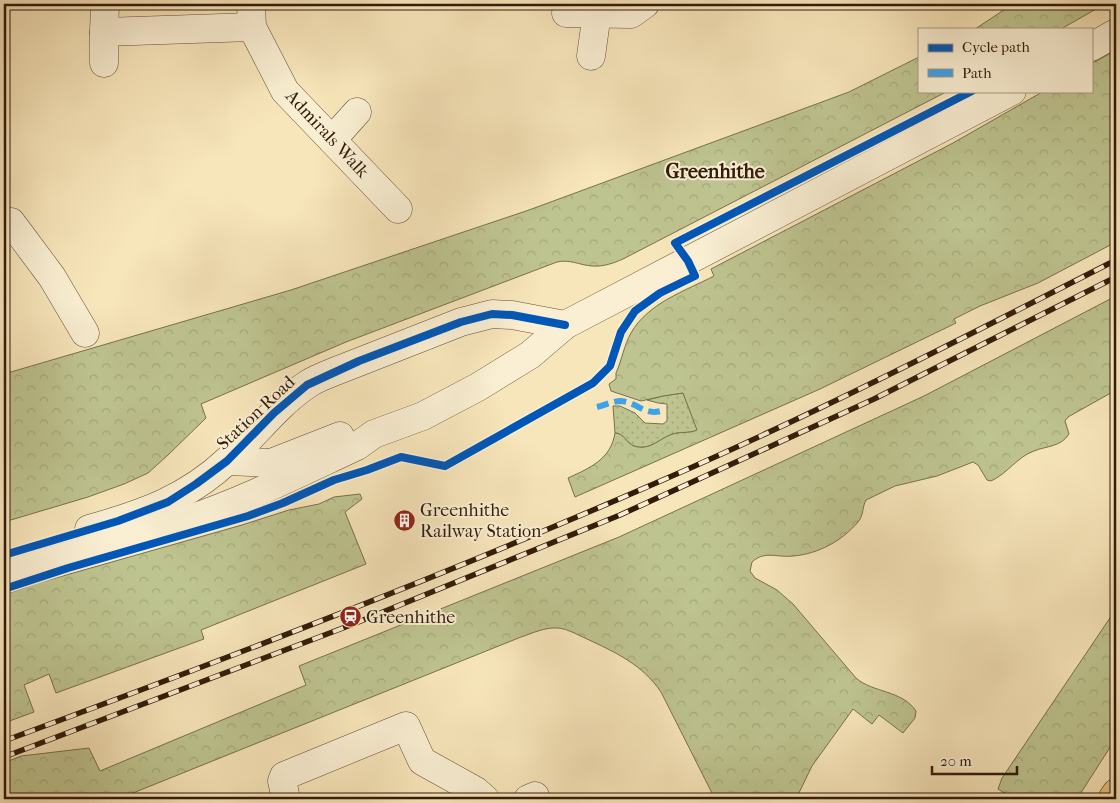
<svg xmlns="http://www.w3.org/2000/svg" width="1120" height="803" font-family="'IM FELL French Canon',serif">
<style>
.grass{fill:url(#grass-dots);stroke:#78704d}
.forest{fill:url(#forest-crowns);stroke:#78704d}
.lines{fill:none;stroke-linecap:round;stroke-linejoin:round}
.minor-casing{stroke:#644e36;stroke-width:29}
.major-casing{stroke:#321b0a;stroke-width:29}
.minor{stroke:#faefd3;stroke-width:28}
.major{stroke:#ecc37e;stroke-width:28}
.rail-casing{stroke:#321b0a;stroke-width:5.5}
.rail{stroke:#faefd3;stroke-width:4;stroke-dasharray:11;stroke-linecap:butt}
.quiet{stroke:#3ea2e9;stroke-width:6;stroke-dasharray:12 6;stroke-linecap:butt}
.cycleway-casing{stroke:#faefd3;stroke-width:11}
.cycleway{stroke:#0057b8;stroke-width:8}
.labels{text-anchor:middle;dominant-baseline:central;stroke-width:4;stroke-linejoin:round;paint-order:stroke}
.street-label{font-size:18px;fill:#321b0a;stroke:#faefd3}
.poi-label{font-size:18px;fill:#321b0a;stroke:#faefd3;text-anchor:start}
.quarter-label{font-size:20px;font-weight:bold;fill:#321b0a;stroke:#faefd3}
</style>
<defs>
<pattern id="grass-dots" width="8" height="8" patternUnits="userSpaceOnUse" patternTransform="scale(1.25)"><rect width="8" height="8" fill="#bec490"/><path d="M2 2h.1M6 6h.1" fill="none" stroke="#a4a87b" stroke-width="1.8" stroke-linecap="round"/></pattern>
<pattern id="forest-crowns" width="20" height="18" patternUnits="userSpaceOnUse" patternTransform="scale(1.25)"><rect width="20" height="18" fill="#bec490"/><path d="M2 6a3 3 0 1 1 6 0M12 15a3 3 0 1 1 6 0" fill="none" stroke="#a4a87b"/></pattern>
</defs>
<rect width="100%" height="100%" fill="#f8e6bb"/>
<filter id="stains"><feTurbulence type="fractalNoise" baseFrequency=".004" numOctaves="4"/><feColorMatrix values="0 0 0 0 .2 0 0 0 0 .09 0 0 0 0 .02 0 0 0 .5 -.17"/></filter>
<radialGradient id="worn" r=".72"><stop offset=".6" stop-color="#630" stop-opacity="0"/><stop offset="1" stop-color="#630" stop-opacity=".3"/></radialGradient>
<path class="grass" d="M683 393 698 430C689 434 679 431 670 435 658 440 649 451 634 446 626 443 624 433 615 433L613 406H620L635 413 645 423 663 424 667 421V404L658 403 647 400 663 396Z"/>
<g class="forest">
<path d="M1013 4H1105L1061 29H975Z"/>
<path d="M1116 50V242L1038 283 980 306 954 319 956 323 820 389 575 497 568 478C590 468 611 459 615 433 624 433 626 443 634 446 649 451 658 440 670 435 679 431 689 434 697 430L683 393 663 396 641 401 611 391 609 384 616 379V373C622 360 624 345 631 333 648 303 685 291 714 276L711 269 953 143 1044 91H1091V64Z"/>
<path d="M919 57V91H948L623 259C614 263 603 267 592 266 579 265 570 259 557 262L346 342 201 404 206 418 168 455 148 473 124 484 88 497 4 522V374L291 290 529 210 849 92Z"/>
<path d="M1116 296V390L1068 417 1065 421 1069 434C1061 447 1046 446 1034 451 1017 457 1007 474 991 481L987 480 978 465 973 462 937 476 895 486 866 500C862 507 864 515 858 522 842 541 818 554 793 556 778 558 765 550 752 562L750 571 755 578 777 590 793 604 856 678C873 693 902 690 916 711L915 718 903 733 879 715 872 724 853 709 812 766 796 799H715L661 692C643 665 615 652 587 639 578 635 568 629 558 628 545 627 533 633 521 637L118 799H4V763L21 756 89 748 100 771 306 685 299 666 619 537 924 396Z"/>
<path d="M360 494 362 499 345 512 366 564 201 630 204 639 56 693 49 674 24 685 34 712 4 723V595L38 583 242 525 289 510 319 504 334 497Z"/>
<path d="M1116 609V738L1077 799H1014L998 789 1002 778Z"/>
</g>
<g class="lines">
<defs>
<g id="minor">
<path d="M105 4 104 32 252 27"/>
<path d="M251 4 252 27 285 91 398 209"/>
<path d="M566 13 631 14 645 4"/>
<path d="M1091 47 1116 33"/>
<path d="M591 56 597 13"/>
<path d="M104 63V32"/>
<path d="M332 140 357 112"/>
<path d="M4 226 11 222 52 277 85 333"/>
<path d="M227 461 271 463 340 436"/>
<path d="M89 529C143 514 186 499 228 460 255 435 278 404 308 384 317 378 326 375 336 371L461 322 492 314 512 315 565 325"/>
<path d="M4 575 187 520C246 500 301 472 357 446L374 434 423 416 478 387 530 355 565 325 1012 91"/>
<path d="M286 799 282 781 284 776 406 726 422 761 476 791 485 799"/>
<path d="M528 799 535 796"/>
</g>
<path id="major" d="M1112 799 1116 793"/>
</defs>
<use href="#minor" class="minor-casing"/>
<use href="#major" class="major-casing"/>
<use href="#minor" class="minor"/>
<use href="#major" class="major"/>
<defs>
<g id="rail">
<path d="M4 741C229 658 453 572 672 476 823 410 969 335 1116 260"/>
<path d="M4 757 356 623 620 515 874 399 1116 277"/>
</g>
</defs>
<use href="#rail" class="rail-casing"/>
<use href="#rail" class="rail"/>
<path class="quiet" d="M597 407C605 405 613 401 621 401 640 403 644 417 664 410"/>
<defs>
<g id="cycleway">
<path d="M4 555 118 521 168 502 196 484 227 461 274 413 307 385 359 361 461 322 492 314 512 315 565 325"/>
<path d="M4 589 68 568 248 516 283 503 334 480 367 470 401 457 445 466 593 383 610 366 621 332 635 311 660 293 695 276 688 261 675 243 972 91"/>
</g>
</defs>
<use href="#cycleway" class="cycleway-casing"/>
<use href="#cycleway" class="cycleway"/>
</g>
<defs>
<symbol id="building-disc" viewBox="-11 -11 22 22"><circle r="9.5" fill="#8f2418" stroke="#faefd3"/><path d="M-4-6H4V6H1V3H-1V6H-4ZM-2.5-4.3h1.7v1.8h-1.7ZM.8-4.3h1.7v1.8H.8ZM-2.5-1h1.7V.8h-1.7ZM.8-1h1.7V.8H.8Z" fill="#fff"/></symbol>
<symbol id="station-disc" viewBox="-11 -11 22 22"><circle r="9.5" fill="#8f2418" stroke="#faefd3"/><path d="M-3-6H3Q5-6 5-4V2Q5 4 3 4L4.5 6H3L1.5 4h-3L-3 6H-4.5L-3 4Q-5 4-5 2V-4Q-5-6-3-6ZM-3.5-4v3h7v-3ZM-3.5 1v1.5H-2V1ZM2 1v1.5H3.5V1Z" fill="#fff"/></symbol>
</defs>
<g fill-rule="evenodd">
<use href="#building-disc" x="392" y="508" width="25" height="25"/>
<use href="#station-disc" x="338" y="604" width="25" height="25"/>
</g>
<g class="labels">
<g class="street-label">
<text transform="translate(327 134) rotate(47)">Admirals Walk</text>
<text transform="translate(256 413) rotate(-43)">Station Road</text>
</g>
<g class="poi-label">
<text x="420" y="510">Greenhithe<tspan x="420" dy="21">Railway Station</tspan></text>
<text x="366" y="617">Greenhithe</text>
</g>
<g class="quarter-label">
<text x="715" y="171">Greenhithe</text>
</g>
</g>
<rect width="1120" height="803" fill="none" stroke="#f8e6bb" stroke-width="20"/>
<rect x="5" y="5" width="1110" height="793" fill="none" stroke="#321b0a" stroke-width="2.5"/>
<rect x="10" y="10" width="1100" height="783" fill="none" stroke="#321b0a"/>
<rect x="918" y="28" width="175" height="65" fill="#faefd3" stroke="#aa9a83"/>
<rect x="928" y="44" width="25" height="8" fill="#0057b8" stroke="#aa9a83"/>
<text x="962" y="52" font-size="15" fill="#321b0a">Cycle path</text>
<rect x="928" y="69" width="25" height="8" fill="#3ea2e9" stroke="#aa9a83"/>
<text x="962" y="78" font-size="15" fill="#321b0a">Path</text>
<path d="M932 766v8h85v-8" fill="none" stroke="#321b0a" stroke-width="2.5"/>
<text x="940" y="766" font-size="15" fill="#321b0a" stroke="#faefd3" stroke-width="4" paint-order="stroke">20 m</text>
<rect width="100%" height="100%" filter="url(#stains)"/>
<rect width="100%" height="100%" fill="url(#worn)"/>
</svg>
